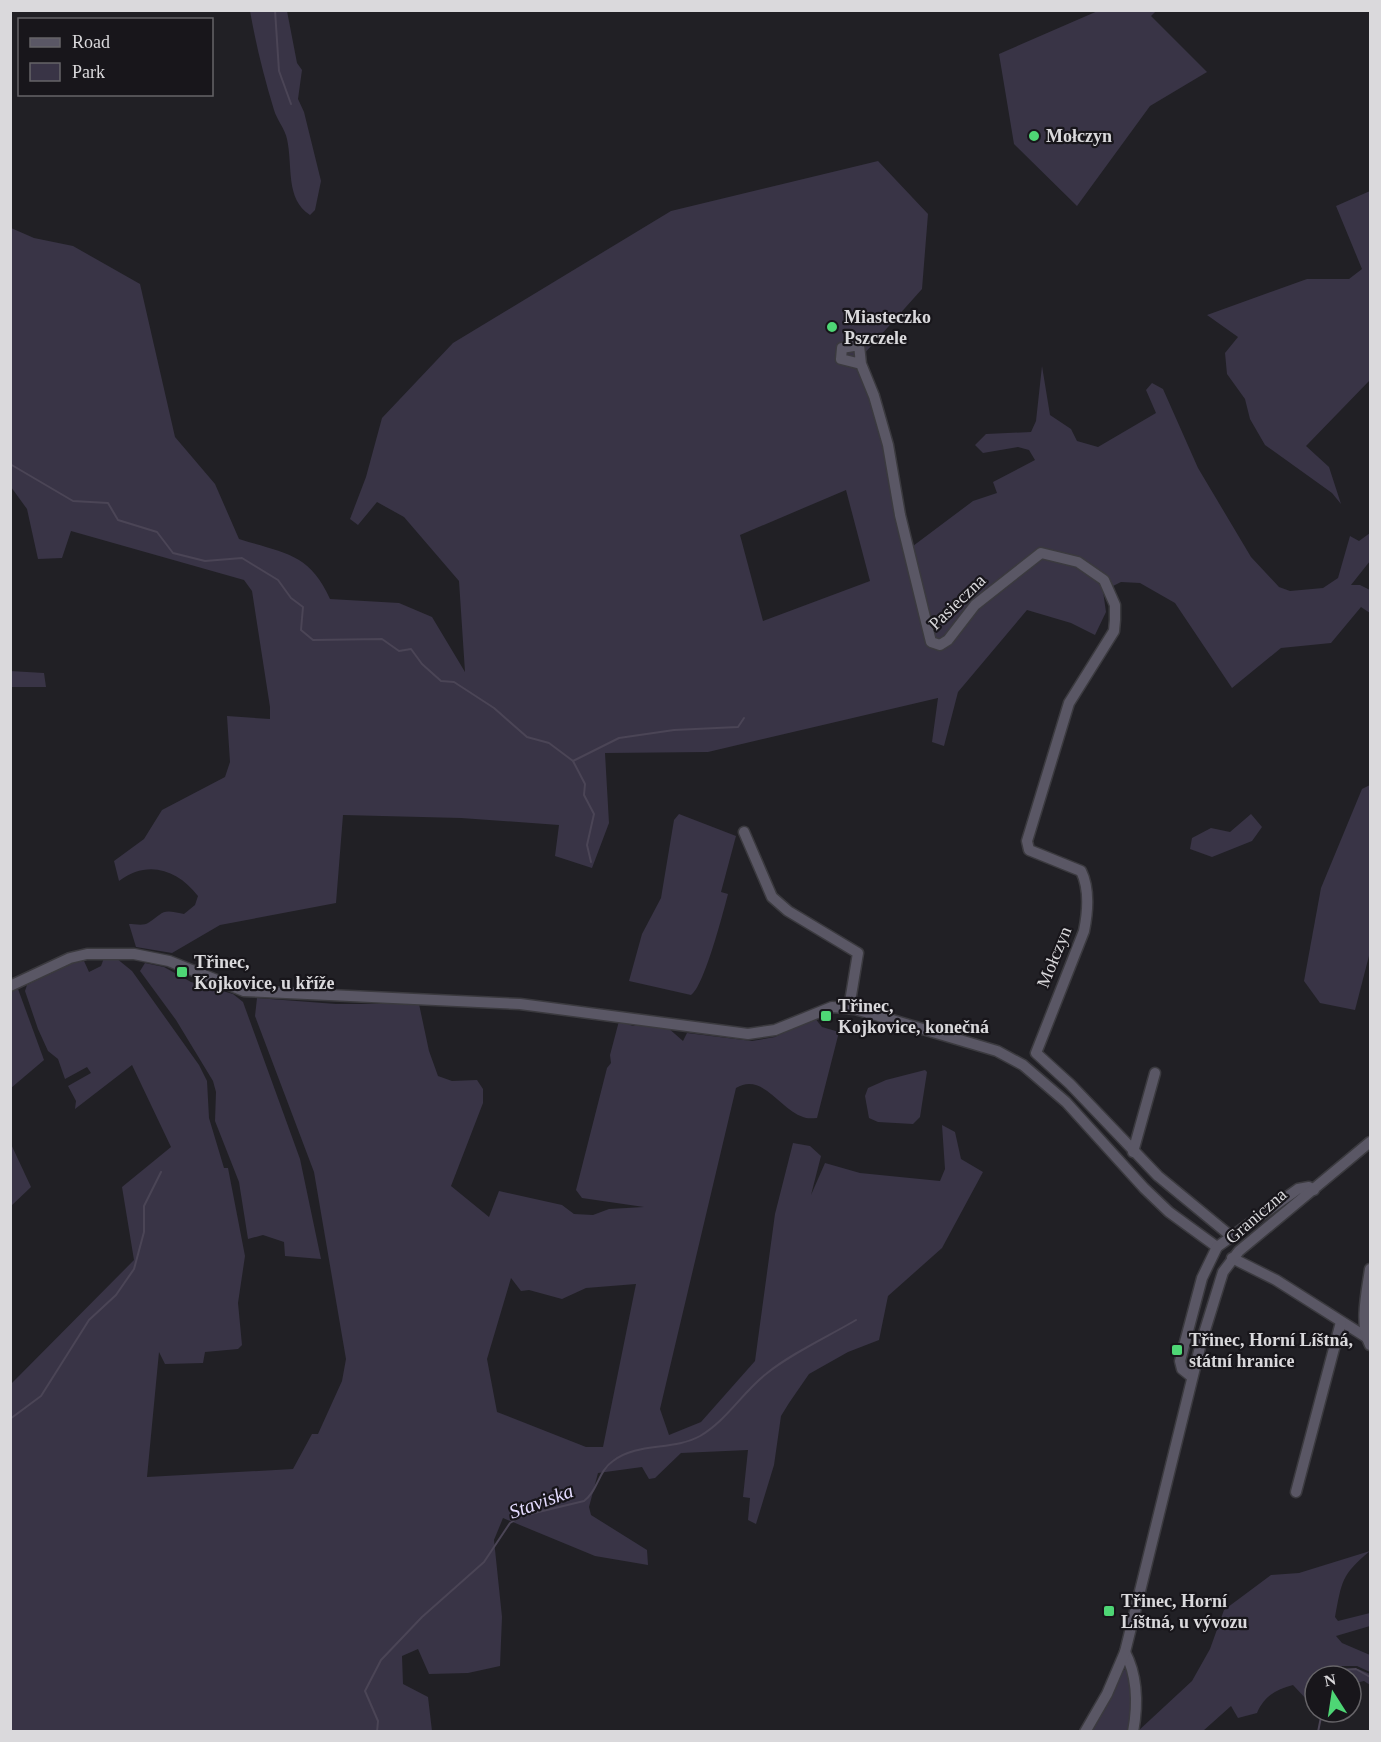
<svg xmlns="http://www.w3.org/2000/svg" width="1381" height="1742" font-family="Georgia,serif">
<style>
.green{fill:#393446;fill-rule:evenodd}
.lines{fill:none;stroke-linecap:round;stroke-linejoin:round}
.stream{stroke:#4b4556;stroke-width:2}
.minor-casing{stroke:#3b3a3f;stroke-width:13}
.minor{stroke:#5a5765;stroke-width:10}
.poi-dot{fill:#4ed675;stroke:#18161b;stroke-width:2}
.labels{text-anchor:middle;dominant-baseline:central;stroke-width:4.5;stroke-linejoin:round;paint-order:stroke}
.poi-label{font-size:18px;font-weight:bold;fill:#dad9dc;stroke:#18161b;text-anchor:start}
.street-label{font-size:18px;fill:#dad9dc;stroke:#18161b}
.water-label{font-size:20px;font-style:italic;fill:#e4dbfe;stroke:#18161b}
</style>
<rect width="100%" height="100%" fill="#212025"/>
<g class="green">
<path d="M1100 10 1156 11 1151 16 1207 72 1150 106 1077 206 1014 144 999 54Z"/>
<path d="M250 11H287L297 63 302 70 298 99 304 112 321 181 315 210 310 215C285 199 293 166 287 139 285 129 277 120 274 110 264 77 256 45 250 11Z"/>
<path d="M878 161 928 214 922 289 863 355 913 546 973 501 997 493 993 482 1035 460 1029 450 1018 447 983 453 975 445 986 434 1031 432 1036 421 1042 366 1050 415 1071 429 1077 441 1098 447 1156 413 1146 390 1152 383 1163 389 1198 468 1251 557 1279 587 1290 591 1323 588 1338 578 1350 536 1359 541 1370 533V561L1351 585H1360L1370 590V613L1361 607 1331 643 1281 648 1232 688 1175 603 1140 583 1121 582 1103 591 1106 612 1095 635 1071 623 1027 610 958 692 944 746 932 742 938 698 708 752 605 753 609 823 592 868 555 856 559 825 461 818 343 815 336 903 220 925 172 953 136 947 129 924C134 924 144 926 148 923 164 913 160 908 184 914L195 905 198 896C178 870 148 859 119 881L114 861 144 839 162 810 225 777 230 762 227 716 270 719V707L252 591 244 580 71 531 62 558 38 559 27 509 11 487V228L34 238 73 246 140 284 175 437 215 484 239 539C283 553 310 553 330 599L399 603 432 617 465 672 459 581 404 517 377 502 358 525 350 519 366 477 382 418 453 343 671 211ZM846 490 870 581 763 621 740 535Z"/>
<path d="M1370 191V380L1306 446 1329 467 1341 504 1332 493 1265 445 1250 419 1245 399 1227 374 1225 353 1238 337 1207 315 1307 279H1349L1362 269 1336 206Z"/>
<path d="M10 671 44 673 46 687H11Z"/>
<path d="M1370 785V952L1355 1010 1320 1003 1304 981 1321 888 1362 789Z"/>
<path d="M679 814 736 836 721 892 728 894C723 913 704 987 691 995L629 981 642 934 661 898 674 820Z"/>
<path d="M1251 814 1262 827 1252 841 1212 857 1190 849 1192 838 1211 828 1230 832Z"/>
<path d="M104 958H116L132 971 199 1065 207 1081 209 1118 224 1168H228L245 1256 238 1303 242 1345 238 1349 205 1352 203 1363 165 1364 159 1352 147 1477 293 1469 312 1434H318L342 1381 346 1359 314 1172 255 1016 257 998 336 1004H419L429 1051 438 1076 452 1081 477 1080 483 1089V1103L451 1186 489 1217 499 1191 562 1205 574 1214 593 1215 609 1209 644 1207 582 1198 576 1190 607 1068 611 1063 610 1055 619 1021 633 1026 642 1023 667 1027 683 1041 687 1033 752 1041 775 1037 814 1017 822 1027 839 1032 817 1118C813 1118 807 1119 803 1117 780 1110 763 1072 736 1088L660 1409 669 1435 701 1422 755 1361 775 1214 793 1143 810 1146 821 1156 811 1195 825 1163 860 1173 940 1181 945 1169 942 1125 955 1132 961 1159 983 1172 942 1248 888 1296 879 1340 848 1352 809 1374 789 1403 781 1416 774 1465 756 1524 748 1520 750 1498 743 1497 748 1450 681 1453 655 1478 649 1479 642 1467 598 1473 589 1507 591 1515 647 1550 648 1565 595 1556 503 1518 494 1540 502 1617 500 1666 468 1673 429 1674 418 1649 402 1656 403 1684 428 1697 432 1731 11 1732V1384L134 1260 122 1187 171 1147 132 1065 75 1109 76 1101 68 1086 91 1073 87 1067 65 1079 58 1059 48 1051 38 1029 25 991 27 985 67 964 84 961 89 972 101 966ZM511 1278 521 1291 529 1290 562 1299 586 1288 636 1284 603 1447H586L497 1412 487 1359Z"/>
<path d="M145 963 164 967 191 982 233 994 243 1002 300 1159 321 1259 285 1256 284 1242 263 1235 248 1239 239 1182 215 1121 216 1092 213 1081 176 1020 140 971Z"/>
<path d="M18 989 44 1060 11 1088V991Z"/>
<path d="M925 1070 927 1072 920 1117 913 1124 878 1122 869 1118 865 1096 868 1088 886 1080Z"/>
<path d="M10 1142 31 1187 11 1206H10Z"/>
<path d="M1370 1551C1341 1575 1342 1581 1335 1617L1338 1621 1370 1613V1626L1336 1636 1342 1643 1370 1655V1672L1357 1666H1338L1331 1676H1315V1700L1308 1701 1293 1685C1276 1690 1265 1695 1257 1713L1238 1718 1231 1706 1203 1731 1137 1732 1192 1681 1210 1649 1224 1610 1271 1575 1299 1573Z"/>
<path d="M1128 1668 1133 1682 1130 1731 1091 1732 1124 1670Z"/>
<path d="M1358 1669 1370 1674V1685L1364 1681 1351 1684V1676H1340L1346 1670Z"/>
</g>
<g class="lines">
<g class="stream">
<path d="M275 10 279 71 291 104"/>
<path d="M10 464 73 501 108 503 118 520 157 532 173 553 205 561 242 558 278 580 291 598 303 607 301 630 313 640 382 639 399 651 411 649 422 664 441 681 454 682 494 708 527 737 549 743 573 761 619 738 674 730 738 727 744 718"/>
<path d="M573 761 585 784 584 795 594 814 587 845 591 862"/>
<path d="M10 1419 41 1396 89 1320 116 1295 134 1269 144 1232V1206L161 1172"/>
<path d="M1334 1676 1338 1670 1356 1669 1370 1677"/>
<path d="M377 1732 378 1721 365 1691 381 1660 422 1617 484 1562 510 1523 522 1516 584 1501C598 1491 598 1471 613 1461 637 1442 673 1451 700 1436 727 1420 742 1393 766 1374 790 1354 829 1336 856 1320"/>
<path d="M1318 1732 1322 1712"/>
</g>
<defs>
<g id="minor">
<path d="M861 364 841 359 842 348 859 345 861 364 874 396 888 445 900 515 931 642 940 645 948 640 975 605 1041 553 1078 562 1104 580 1115 605V620L1114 631 1069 703 1027 841 1029 850 1081 871C1090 889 1088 911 1084 931L1036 1053 1070 1084 1158 1176 1232 1237"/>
<path d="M744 832 772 897 788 911 858 953 849 1008"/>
<path d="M10 986 70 958 87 954H134L169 961 244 991 520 1004 748 1034 775 1030 832 1007 855 1009 997 1051 1023 1065 1066 1102 1144 1188 1169 1212 1217 1247"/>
<path d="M1133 1152 1155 1073"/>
<path d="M1232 1258 1276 1280 1366 1337"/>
<path d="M1370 1269C1367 1291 1359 1325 1370 1345"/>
<path d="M1192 1377 1182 1369 1180 1361 1202 1278 1217 1247 1298 1189 1309 1187 1314 1190"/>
<path d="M1296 1492 1341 1322"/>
<path d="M1125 1652C1138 1677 1138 1705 1133 1732"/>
<path d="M1085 1732 1107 1694 1125 1652 1201 1343 1223 1272 1239 1251 1370 1142"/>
</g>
</defs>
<use href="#minor" class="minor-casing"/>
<use href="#minor" class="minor"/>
</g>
<g class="poi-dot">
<circle cx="1034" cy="136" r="6"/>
<circle cx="832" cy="327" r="6"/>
<rect x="176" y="966" width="12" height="12" rx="3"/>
<rect x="820" y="1010" width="12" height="12" rx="3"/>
<rect x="1171" y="1344" width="12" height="12" rx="3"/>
<rect x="1103" y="1605" width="12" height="12" rx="3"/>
</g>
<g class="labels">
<g class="poi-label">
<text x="1046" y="136">Mołczyn</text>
<text x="844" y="317">Miasteczko<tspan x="844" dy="21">Pszczele</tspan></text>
<text x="194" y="962">Třinec,<tspan x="194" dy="21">Kojkovice, u kříže</tspan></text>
<text x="838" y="1006">Třinec,<tspan x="838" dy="21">Kojkovice, konečná</tspan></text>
<text x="1189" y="1340">Třinec, Horní Líštná,<tspan x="1189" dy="21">státní hranice</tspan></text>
<text x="1121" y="1601">Třinec, Horní<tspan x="1121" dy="21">Líštná, u vývozu</tspan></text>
</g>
<g class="street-label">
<text transform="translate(957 602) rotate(-44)">Pasieczna</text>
<text transform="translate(1054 957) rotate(-68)">Mołczyn</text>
<text transform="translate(1256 1216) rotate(-41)">Graniczna</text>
</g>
<g class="water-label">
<text transform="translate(541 1501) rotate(-20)">Staviska</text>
</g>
</g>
<rect width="1381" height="1742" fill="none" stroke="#dad9dc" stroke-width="24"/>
<rect x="18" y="18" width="195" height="78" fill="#18161b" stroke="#666468" stroke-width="1.5"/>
<rect x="30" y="38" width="30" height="9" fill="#5a5765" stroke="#666468" stroke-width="1.5"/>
<text x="72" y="48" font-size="18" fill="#dad9dc">Road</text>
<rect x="30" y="63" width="30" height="18" fill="#393446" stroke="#666468" stroke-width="1.5"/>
<text x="72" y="78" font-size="18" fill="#dad9dc">Park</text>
<g transform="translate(1333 1694) rotate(348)"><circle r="28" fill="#18161b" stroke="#666468" stroke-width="1.5"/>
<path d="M0-4.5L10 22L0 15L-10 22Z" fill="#4ed675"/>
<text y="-9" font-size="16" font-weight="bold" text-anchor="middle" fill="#dad9dc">N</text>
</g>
</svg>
